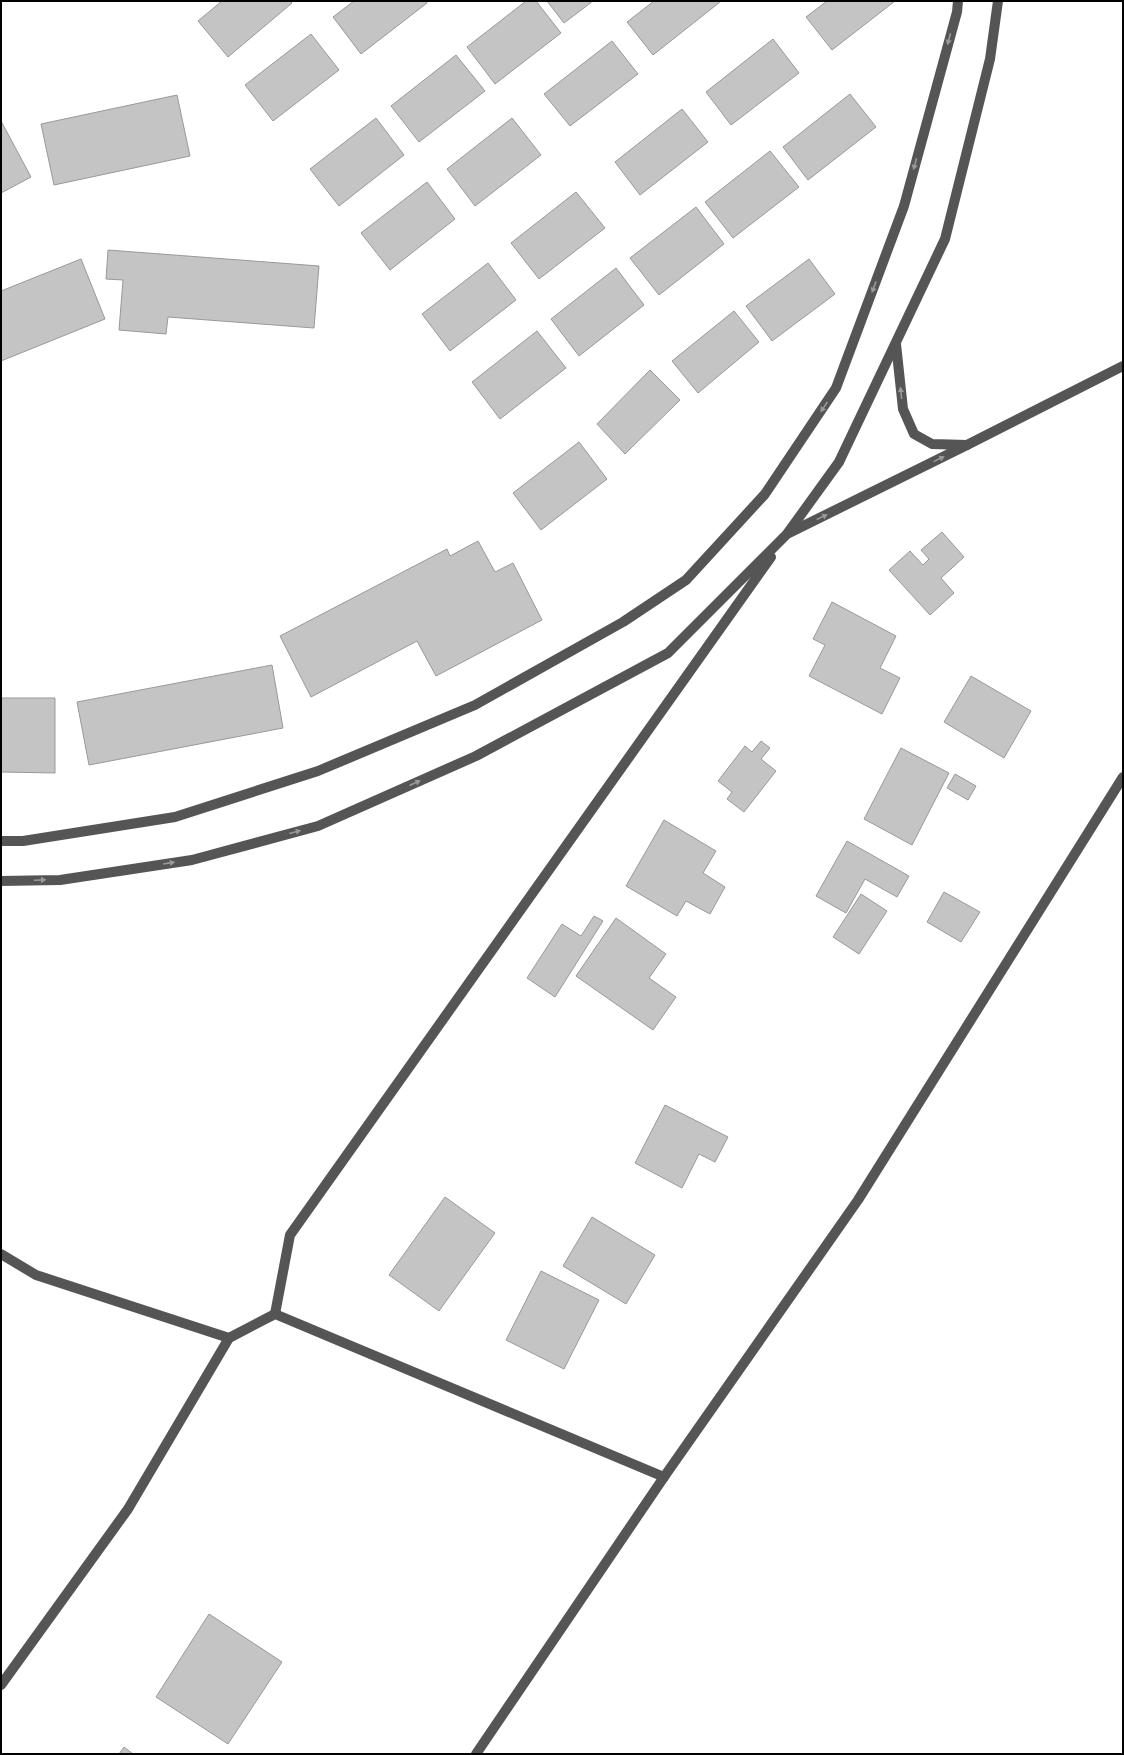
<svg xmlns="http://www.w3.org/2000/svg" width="1124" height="1755" font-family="'PT Sans Narrow',sans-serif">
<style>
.building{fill:#c4c4c4;stroke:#999}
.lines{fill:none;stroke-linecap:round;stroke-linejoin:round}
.minor{stroke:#555;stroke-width:10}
.oneway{fill:#999}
</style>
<rect width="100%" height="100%" fill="#fff"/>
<g class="building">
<path d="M222 1H290L292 3 228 57 198 21Z"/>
<path d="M354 1H426L427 3 361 54 333 17Z"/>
<path d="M526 1H536L561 33 495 84 467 47Z"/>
<path d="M547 1H593L564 23Z"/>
<path d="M654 1H720V2L653 55 627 22Z"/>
<path d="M827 1H895L832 50 806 17Z"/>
<path d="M311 34 339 70 273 121 245 85Z"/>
<path d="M773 39 799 73 731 125 706 92Z"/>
<path d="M612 41 638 74 570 126 544 94Z"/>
<path d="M456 55 485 91 419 142 391 106Z"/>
<path d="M850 94 876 127 808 180 783 147Z"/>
<path d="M177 95 190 156 54 185 41 124Z"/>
<path d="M682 109 708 142 640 195 615 162Z"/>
<path d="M376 118 404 155 339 206 310 169Z"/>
<path d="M512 118 541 155 475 206 447 169Z"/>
<path d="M1 121 31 177 1 193Z"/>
<path d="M770 151 799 187 733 238 705 202Z"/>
<path d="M427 182 455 219 390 270 361 233Z"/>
<path d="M576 192 605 228 539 279 511 243Z"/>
<path d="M696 207 724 244 659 295 630 258Z"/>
<path d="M108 250 319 266 314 328 168 317 166 334 119 330 123 280 106 279Z"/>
<path d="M81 259 105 319 1 361V291Z"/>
<path d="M809 259 835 294 772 341 746 306Z"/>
<path d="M488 263 516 300 450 351 422 314Z"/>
<path d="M616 268 644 305 579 356 551 319Z"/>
<path d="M734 311 759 342 698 393 672 361Z"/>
<path d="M537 331 566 368 500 419 472 382Z"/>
<path d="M650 370 680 400 625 454 597 424Z"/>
<path d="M579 442 607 479 541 530 513 493Z"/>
<path d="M942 532 964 557 941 578 954 593 930 615 889 570 910 551 923 565 929 559 921 550Z"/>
<path d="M478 541 495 572 513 563 542 620 436 676 417 641 311 697 280 636 447 549 450 556Z"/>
<path d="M832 602 896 636 880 668 900 678 882 714 809 676 825 645 813 639Z"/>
<path d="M272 665 283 728 89 765 77 702Z"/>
<path d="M971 676 1031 711 1004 758 944 722Z"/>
<path d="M1 698H55V773L1 772Z"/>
<path d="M761 741 770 748 761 759 776 771 744 812 727 799 732 792 718 781 745 746 752 752Z"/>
<path d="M901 748 949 773 912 845 864 819Z"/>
<path d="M955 774 976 786 968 800 947 788Z"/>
<path d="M664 820 716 851 703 873 725 887 710 914 686 901 677 916 626 886Z"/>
<path d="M847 841 909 876 897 897 865 879 846 913 816 896Z"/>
<path d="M944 892 980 912 961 942 927 922Z"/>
<path d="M861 894 887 911 859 954 833 937Z"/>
<path d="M594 916 603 921 555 997 527 978 562 924 581 936Z"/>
<path d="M616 918 666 954 649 978 676 997 653 1030 576 976Z"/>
<path d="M665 1105 728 1137 715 1162 699 1154 682 1188 635 1163Z"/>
<path d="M445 1197 495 1233 439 1311 389 1275Z"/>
<path d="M592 1217 655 1255 626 1304 563 1266Z"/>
<path d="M541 1271 599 1300 564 1369 506 1340Z"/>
<path d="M209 1614 282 1662 228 1744 156 1697Z"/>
<path d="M124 1747 133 1754H119Z"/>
</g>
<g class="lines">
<g class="minor">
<path d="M967 445 1123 366"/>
<path d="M789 533 967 445 932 444 914 434 903 409 896 344"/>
<path d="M1 841H23L175 817 318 771 475 705 623 622 686 580 765 494 836 388 904 206 957 12 958 1"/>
<path d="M1 881 60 880 192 860 318 826 476 756 668 653 787 534 839 462 945 239 990 59 998 1"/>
<path d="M1 1254 36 1275 229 1338"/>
<path d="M275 1314 290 1235 771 557"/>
<path d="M1 1685 128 1509 229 1338 275 1314 664 1477"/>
<path d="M476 1754 664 1477 858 1200 1123 777"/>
</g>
</g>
<defs><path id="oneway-solid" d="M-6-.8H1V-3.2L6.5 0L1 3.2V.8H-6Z"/></defs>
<g class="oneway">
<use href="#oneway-solid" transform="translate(949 39) rotate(105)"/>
<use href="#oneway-solid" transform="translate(915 164) rotate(105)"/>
<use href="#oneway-solid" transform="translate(874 287) rotate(110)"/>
<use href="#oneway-solid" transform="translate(901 393) rotate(-96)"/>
<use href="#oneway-solid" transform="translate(824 407) rotate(124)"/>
<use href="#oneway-solid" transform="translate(939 459) rotate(-26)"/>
<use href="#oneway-solid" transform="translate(822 517) rotate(-26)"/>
<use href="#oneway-solid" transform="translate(415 783) rotate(-24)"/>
<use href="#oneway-solid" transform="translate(295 832) rotate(-15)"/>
<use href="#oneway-solid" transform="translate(169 863) rotate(-9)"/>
<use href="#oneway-solid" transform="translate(40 880) rotate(-2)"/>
</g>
<rect width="1124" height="1755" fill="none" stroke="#000000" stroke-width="4"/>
</svg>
